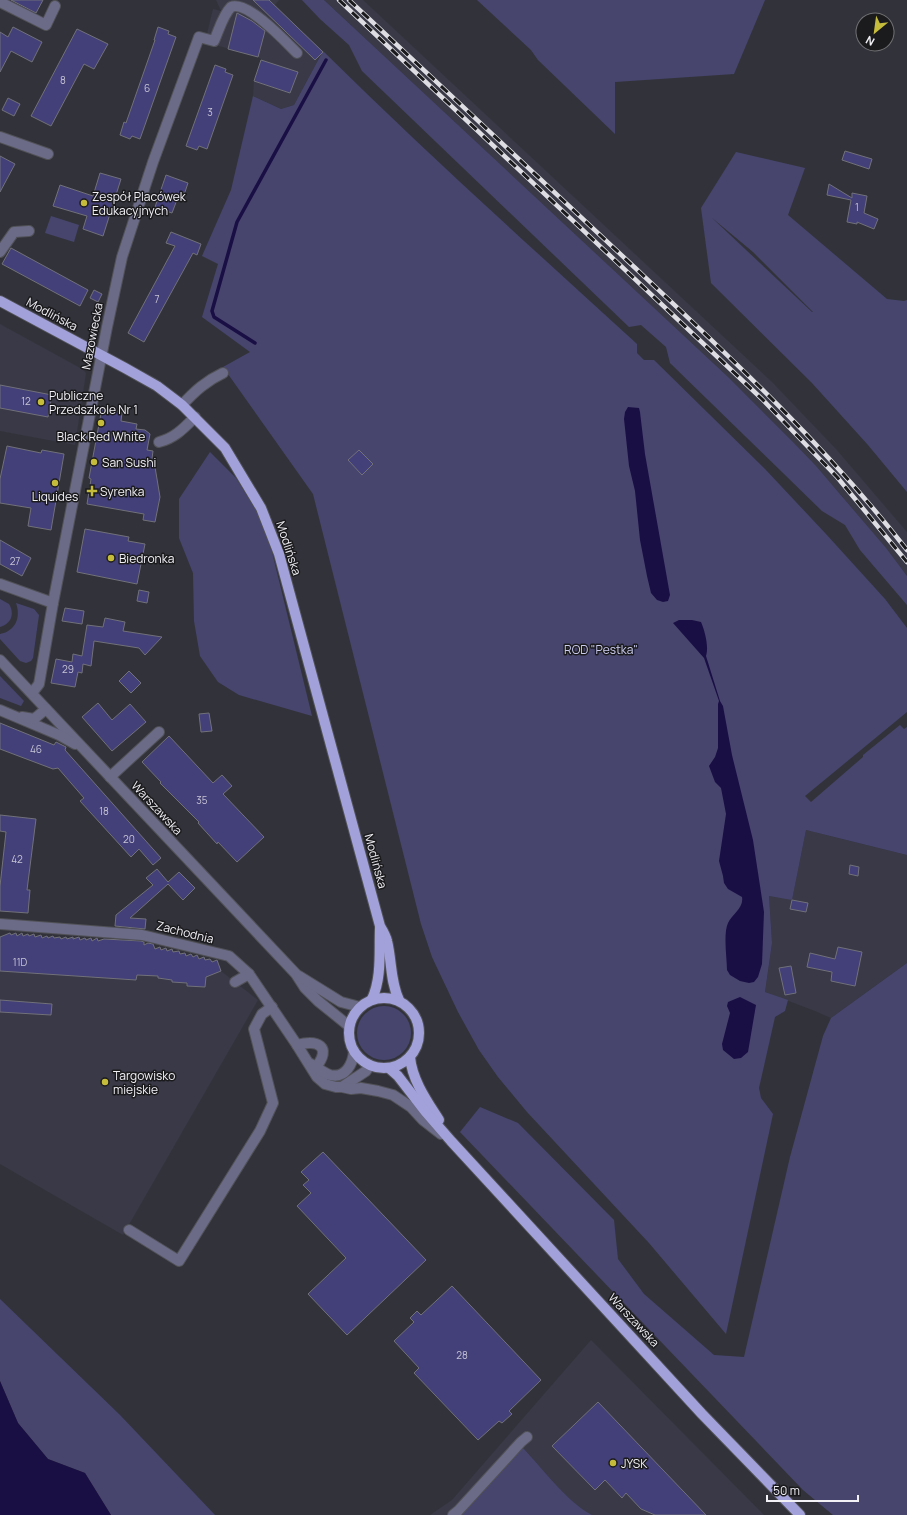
<svg xmlns="http://www.w3.org/2000/svg" width="907" height="1515" font-family="Manrope,sans-serif">
<style>
.built{fill:#393947}
.green{fill:#47456e;fill-rule:evenodd}
.water{fill:#1a0f44}
.lines{fill:none;stroke-linecap:round;stroke-linejoin:round}
.stream{stroke:#1a0f44;stroke-width:3.5}
.building{fill:#433f78;stroke:#71717a}
.minor-casing{stroke:#515158;stroke-width:12}
.major-casing{stroke:#515158;stroke-width:12}
.minor{stroke:#6b6b87;stroke-width:10}
.major{stroke:#a2a1d9;stroke-width:10}
.rail-casing{stroke:#dddde3;stroke-width:4.5}
.rail{stroke:#1b1b1e;stroke-width:3;stroke-dasharray:9;stroke-linecap:butt}
.poi-dot{fill:#c6bc3c;stroke:#1b1b1e;stroke-width:1.5}
.labels{text-anchor:middle;dominant-baseline:central;stroke-width:3;stroke-linejoin:round;paint-order:stroke}
.number-label{font-size:10px;fill:#c6c4d6}
.poi-label{font-size:12px;fill:#f1f1f6;stroke:#1b1b1e;text-anchor:start}
.street-label{font-size:12px;fill:#f1f1f6;stroke:#1b1b1e}
.park-label{font-size:12px;fill:#cbccf0;stroke:#1b1b1e}
</style>
<rect width="100%" height="100%" fill="#32333a"/>
<g class="built">
<path d="M216 0H279L274 6 323 51 294 105 281 109 253 96 254 81 261 59 258 57 205 42 213 9 221 11Z"/>
<path d="M324 0H363L773 383 836 449 907 532V576L840 494 792 441 750 399Z"/>
<path d="M0 324 82 369 86 373 75 445 0 431Z"/>
<path d="M806 830 907 855V963L831 1018 815 1011 765 992 772 943 769 896 792 899Z"/>
<path d="M0 944 215 973 221 971 258 1000 123 1235 0 1164Z"/>
<path d="M591 1340 764 1515H430L452 1500Z"/>
</g>
<g class="green">
<path d="M302 0H324L728 377 792 441 816 466 886 548 907 576V605L860 550 845 525 822 511 670 363 666 347 641 325 629 327 362 71 349 45 320 19Z"/>
<path d="M477 0H765L734 74 615 82V134L538 60 531 50Z"/>
<path d="M323 51C425 152 531 247 637 344V353L644 360H654L765 469 826 534 885 599 907 628V712L805 796 811 802 863 757V755L900 725 904 729 907 727V855L806 830 792 900 769 896 772 943 765 992 788 1000 785 1011 775 1017 759 1088 761 1098 773 1114 726 1334 649 1243 527 1112 498 1077 479 1050 458 1012 432 957 421 924 313 494 223 367 250 352 202 317 218 264 202 256 231 190 253 96 281 109 294 105Z"/>
<path d="M736 152 805 168 788 215 887 299 904 301 907 300V492L868 445 812 383 711 283 701 208ZM711 217 753 252 813 312H812Z"/>
<path d="M51 216 79 225 74 242 45 233Z"/>
<path d="M210 452 236 478 257 512 272 552 312 716 239 695 218 682 200 656 194 621 193 573 179 538V499Z"/>
<path d="M0 599 9 604C15 614 11 624 0 627Z"/>
<path d="M16 603 34 609 39 615 33 658 31 661 26 663 20 661 0 639V634C16 631 21 617 16 603Z"/>
<path d="M0 676 24 701 21 706 0 698Z"/>
<path d="M907 963V1515H833L803 1490 460 1132 480 1107 518 1123 614 1220 618 1259 644 1294 714 1355 744 1357 790 1157 823 1036 831 1018Z"/>
<circle cx="384" cy="1033" r="27"/>
<path d="M0 1299 120 1415 215 1515H111L85 1473 48 1459 18 1423 0 1381Z"/>
<path d="M523 1448C542 1468 568 1503 592 1515H458L515 1452Z"/>
</g>
<g class="water">
<path d="M628 407 639 408 640 412 645 454 670 595 668 601 663 602 657 600 651 593 647 576 640 540 635 491 629 466 624 419 625 412Z"/>
<path d="M679 620H692L701 622C705 631 709 647 706 656L720 701 723 706 732 755 753 840 764 912 762 964 758 977 754 982 749 983 740 981 730 975 727 970C727 958 723 934 728 923 732 914 744 908 742 897L728 889 724 883 723 876 719 861 726 814 721 788 715 782 709 766 715 757 718 748V704L719 701 704 658 673 623Z"/>
<path d="M740 997 756 1005 748 1052 741 1058 734 1059 723 1050 722 1044 730 1013 727 1006 728 1002Z"/>
<path d="M0 1381 18 1423 48 1459 85 1473 111 1515H0Z"/>
</g>
<g class="lines">
<path class="stream" d="M255 343 214 317 212 311 237 222 326 60"/>
</g>
<g class="building">
<path d="M11 0H43L36 13Z"/>
<path d="M253 0H269L323 52 315 60Z"/>
<path d="M237 13 252 21 265 31 258 57 228 49Z"/>
<path d="M13 27 42 42 32 62 11 51 0 72V32L8 37Z"/>
<path d="M158 27 169 31 168 34 176 37 140 139 132 136 130 139 120 135 124 122 126 123 155 40H154Z"/>
<path d="M77 29 108 44 94 69 84 64 51 126 31 116Z"/>
<path d="M261 60 298 72 290 93 254 81Z"/>
<path d="M215 65 226 69 225 72 233 75 207 149 199 146 197 150 186 146Z"/>
<path d="M8 98 20 104 14 116 2 110Z"/>
<path d="M845 151 872 159 869 169 842 160Z"/>
<path d="M0 156 15 164 0 192Z"/>
<path d="M100 173 121 179 103 236 83 229 87 216 53 206 60 185 93 196Z"/>
<path d="M166 175 188 183 183 198 178 197 172 213 155 207Z"/>
<path d="M829 184 852 198V193L867 196 864 213 878 219 874 229 857 222V224L847 222 851 200 827 195Z"/>
<path d="M171 232 201 244 197 255 193 253 144 342 128 333 175 246 166 243Z"/>
<path d="M11 248 88 290 80 306 2 264Z"/>
<path d="M94 290 102 294 98 302 90 298Z"/>
<path d="M0 385 52 395 48 417 0 408Z"/>
<path d="M102 408 122 412 121 421 137 424 136 429 145 430 150 434 147 450 153 451 151 466 155 467 160 497 155 522 143 520 144 514 87 504 91 479 89 478Z"/>
<path d="M7 446 41 453 42 450 64 454 51 530 28 526 31 508 0 503V479Z"/>
<path d="M359 450 373 464 362 475 348 460Z"/>
<path d="M85 529 129 537 128 541 145 544 137 584 77 572Z"/>
<path d="M0 540 31 558 22 576 0 564Z"/>
<path d="M139 590 149 592 147 603 137 601Z"/>
<path d="M65 608 84 611 82 624 62 621Z"/>
<path d="M105 618 125 622 123 631 162 637 145 655 139 648 94 641 91 666 83 664 82 673 78 672 75 687 51 683 56 659 72 662 73 654 82 656 87 625 103 627Z"/>
<path d="M129 671 141 683 131 693 119 681Z"/>
<path d="M98 703 112 720 130 704 146 722 112 751 82 717Z"/>
<path d="M209 713 212 731 201 732 199 714Z"/>
<path d="M0 723 54 745 56 742 66 747 65 750 161 858 153 865 139 849 131 857 80 801 84 798 58 768 53 769 0 749Z"/>
<path d="M169 736 213 783 222 775 232 786 223 794 264 837 237 862 218 842 217 844 198 823 199 822 160 783 161 782 142 762Z"/>
<path d="M0 815 36 819 27 890H30L28 913 0 911V886L6 832 0 831Z"/>
<path d="M850 865 859 867 858 876 849 874Z"/>
<path d="M157 869 168 882 179 872 195 888 183 900 168 884 130 918 146 919 145 929 115 926 116 915 153 885 146 878Z"/>
<path d="M792 900 808 903 806 912 790 909Z"/>
<path d="M10 933 11 935 16 933 17 936 22 933 23 936 28 934 29 936 34 934 35 937 41 935 42 938 47 936 48 938 53 936 54 938 60 937 61 939 66 937 67 939 73 937V939L79 937 80 940 85 938 86 940 91 938 92 941 97 938 98 941 104 939 141 941 144 942V945L148 943 153 944 155 949 160 947 161 950 166 948 167 951 172 949 173 952 179 951 180 954 185 953 186 956 191 954 193 957 197 955 199 959 204 957 205 960 210 959 212 962 217 960 221 971 206 977 205 987 187 986V983L172 982V980L158 978V976L137 975 136 980 0 971V937Z"/>
<path d="M838 947 862 952 855 986 831 981 832 972 807 967 810 953 835 959Z"/>
<path d="M791 966 796 993 785 995 779 968Z"/>
<path d="M0 1000 52 1004 51 1015 0 1012Z"/>
<path d="M323 1152 426 1260 347 1335 308 1294 346 1258 297 1206 311 1193 303 1185 309 1180 301 1172Z"/>
<path d="M452 1286 541 1380 509 1411 512 1414 502 1423 499 1421 478 1440 414 1373 419 1368 394 1341 414 1322 410 1318 417 1311 421 1315Z"/>
<path d="M598 1402 706 1515H655L641 1509 626 1493 622 1498 605 1480 595 1490 552 1446Z"/>
</g>
<g class="lines">
<defs>
<g id="minor">
<path d="M0 2 46 25 55 6"/>
<path d="M0 137 48 154"/>
<path d="M0 252 14 232 29 231"/>
<path d="M182 405C195 391 206 381 223 373"/>
<path d="M159 442C175 438 184 428 195 417"/>
<path d="M0 584 53 603"/>
<path d="M0 660 296 974 305 988 318 1001 349 1026"/>
<path d="M32 693 39 684 53 603 107 327 122 257 153 162 199 37 214 41C219 30 223 15 231 7 247 0 286 42 297 53"/>
<path d="M0 710 59 735 75 744"/>
<path d="M22 717 34 719 46 709"/>
<path d="M110 777 159 732"/>
<path d="M0 924 142 935 229 956 249 974 297 1045 317 1077 325 1084 336 1087H342L366 1071 370 1065"/>
<path d="M299 976 341 1002 360 1007"/>
<path d="M235 982 249 974"/>
<path d="M297 1045C318 1039 332 1047 316 1067"/>
<path d="M311 1064C316 1067 324 1073 330 1075 346 1079 353 1063 354 1051"/>
<path d="M342 1087 351 1089 361 1088 378 1091 393 1095 411 1107 423 1120 441 1134"/>
<path d="M129 1230 179 1261 260 1131 273 1103 254 1029 262 1014 272 1007"/>
<path d="M453 1515 458 1511 521 1442 527 1437"/>
</g>
<g id="major">
<path d="M0 301 125 368 157 386 182 405 225 448 261 508 279 554 380 926C383 931 386 936 387 941 392 961 390 981 399 1000"/>
<circle cx="384" cy="1033" r="35"/>
<path d="M372 999C382 977 379 952 380 928"/>
<path d="M410 1057C412 1080 427 1101 439 1120"/>
<path d="M389 1068 398 1076 425 1111 451 1141 702 1414 800 1515"/>
</g>
</defs>
<use href="#minor" class="minor-casing"/>
<use href="#major" class="major-casing"/>
<use href="#minor" class="minor"/>
<use href="#major" class="major"/>
<defs>
<g id="rail">
<path d="M339 0 762 399 837 477 907 562"/>
<path d="M349 0C443 88 537 176 631 264 728 355 825 445 907 550"/>
</g>
</defs>
<use href="#rail" class="rail-casing"/>
<use href="#rail" class="rail"/>
</g>
<g class="poi-dot">
<circle cx="84" cy="203" r="4"/>
<circle cx="41" cy="402" r="4"/>
<circle cx="101" cy="423" r="4"/>
<circle cx="94" cy="462" r="4"/>
<circle cx="55" cy="483" r="4"/>
<path d="M90 485h4v4h4v4h-4v4h-4v-4h-4v-4h4z"/>
<circle cx="111" cy="558" r="4"/>
<circle cx="105" cy="1082" r="4"/>
<circle cx="613" cy="1463" r="4"/>
</g>
<g class="labels">
<g class="number-label">
<text x="63" y="80">8</text>
<text x="147" y="88">6</text>
<text x="210" y="112">3</text>
<text x="857" y="207">1</text>
<text x="157" y="299">7</text>
<text x="26" y="401">12</text>
<text x="15" y="561">27</text>
<text x="68" y="669">29</text>
<text x="36" y="749">46</text>
<text x="202" y="800">35</text>
<text x="104" y="811">18</text>
<text x="129" y="839">20</text>
<text x="17" y="859">42</text>
<text x="20" y="962">11D</text>
<text x="462" y="1355">28</text>
</g>
<g class="poi-label">
<text x="92" y="196">Zespół Placówek<tspan x="92" dy="14">Edukacyjnych</tspan></text>
<text x="49" y="395">Publiczne<tspan x="49" dy="14">Przedszkole Nr 1</tspan></text>
<text x="101" y="436" text-anchor="middle">Black Red White</text>
<text x="102" y="462">San Sushi</text>
<text x="100" y="491">Syrenka</text>
<text x="55" y="496" text-anchor="middle">Liquides</text>
<text x="119" y="558">Biedronka</text>
<text x="113" y="1075">Targowisko<tspan x="113" dy="14">miejskie</tspan></text>
<text x="621" y="1463">JYSK</text>
</g>
<g class="street-label">
<text transform="translate(52 314) rotate(28)">Modlińska</text>
<text transform="translate(92 336) rotate(-79)">Mazowiecka</text>
<text transform="translate(289 548) rotate(72)">Modlińska</text>
<text transform="translate(157 808) rotate(47)">Warszawska</text>
<text transform="translate(376 861) rotate(75)">Modlińska</text>
<text transform="translate(185 932) rotate(14)">Zachodnia</text>
<text transform="translate(634 1320) rotate(47)">Warszawska</text>
</g>
<g class="park-label">
<text x="601" y="649">ROD "Pestka"</text>
</g>
</g>
<g transform="translate(875 32) rotate(209)"><circle r="19" fill="#1b1b1e" stroke="#717174"/>
<path d="M0-3L7 15L0 10L-7 15Z" fill="#c6bc3c"/>
<text y="-6" font-size="11" font-weight="bold" text-anchor="middle" fill="#f1f1f6">N</text>
</g>
<path d="M767 1495v6h91v-6" fill="none" stroke="#f1f1f6" stroke-width="2"/>
<text x="773" y="1495" font-size="12" fill="#f1f1f6" stroke="#1b1b1e" stroke-width="3" paint-order="stroke">50 m</text>
</svg>
